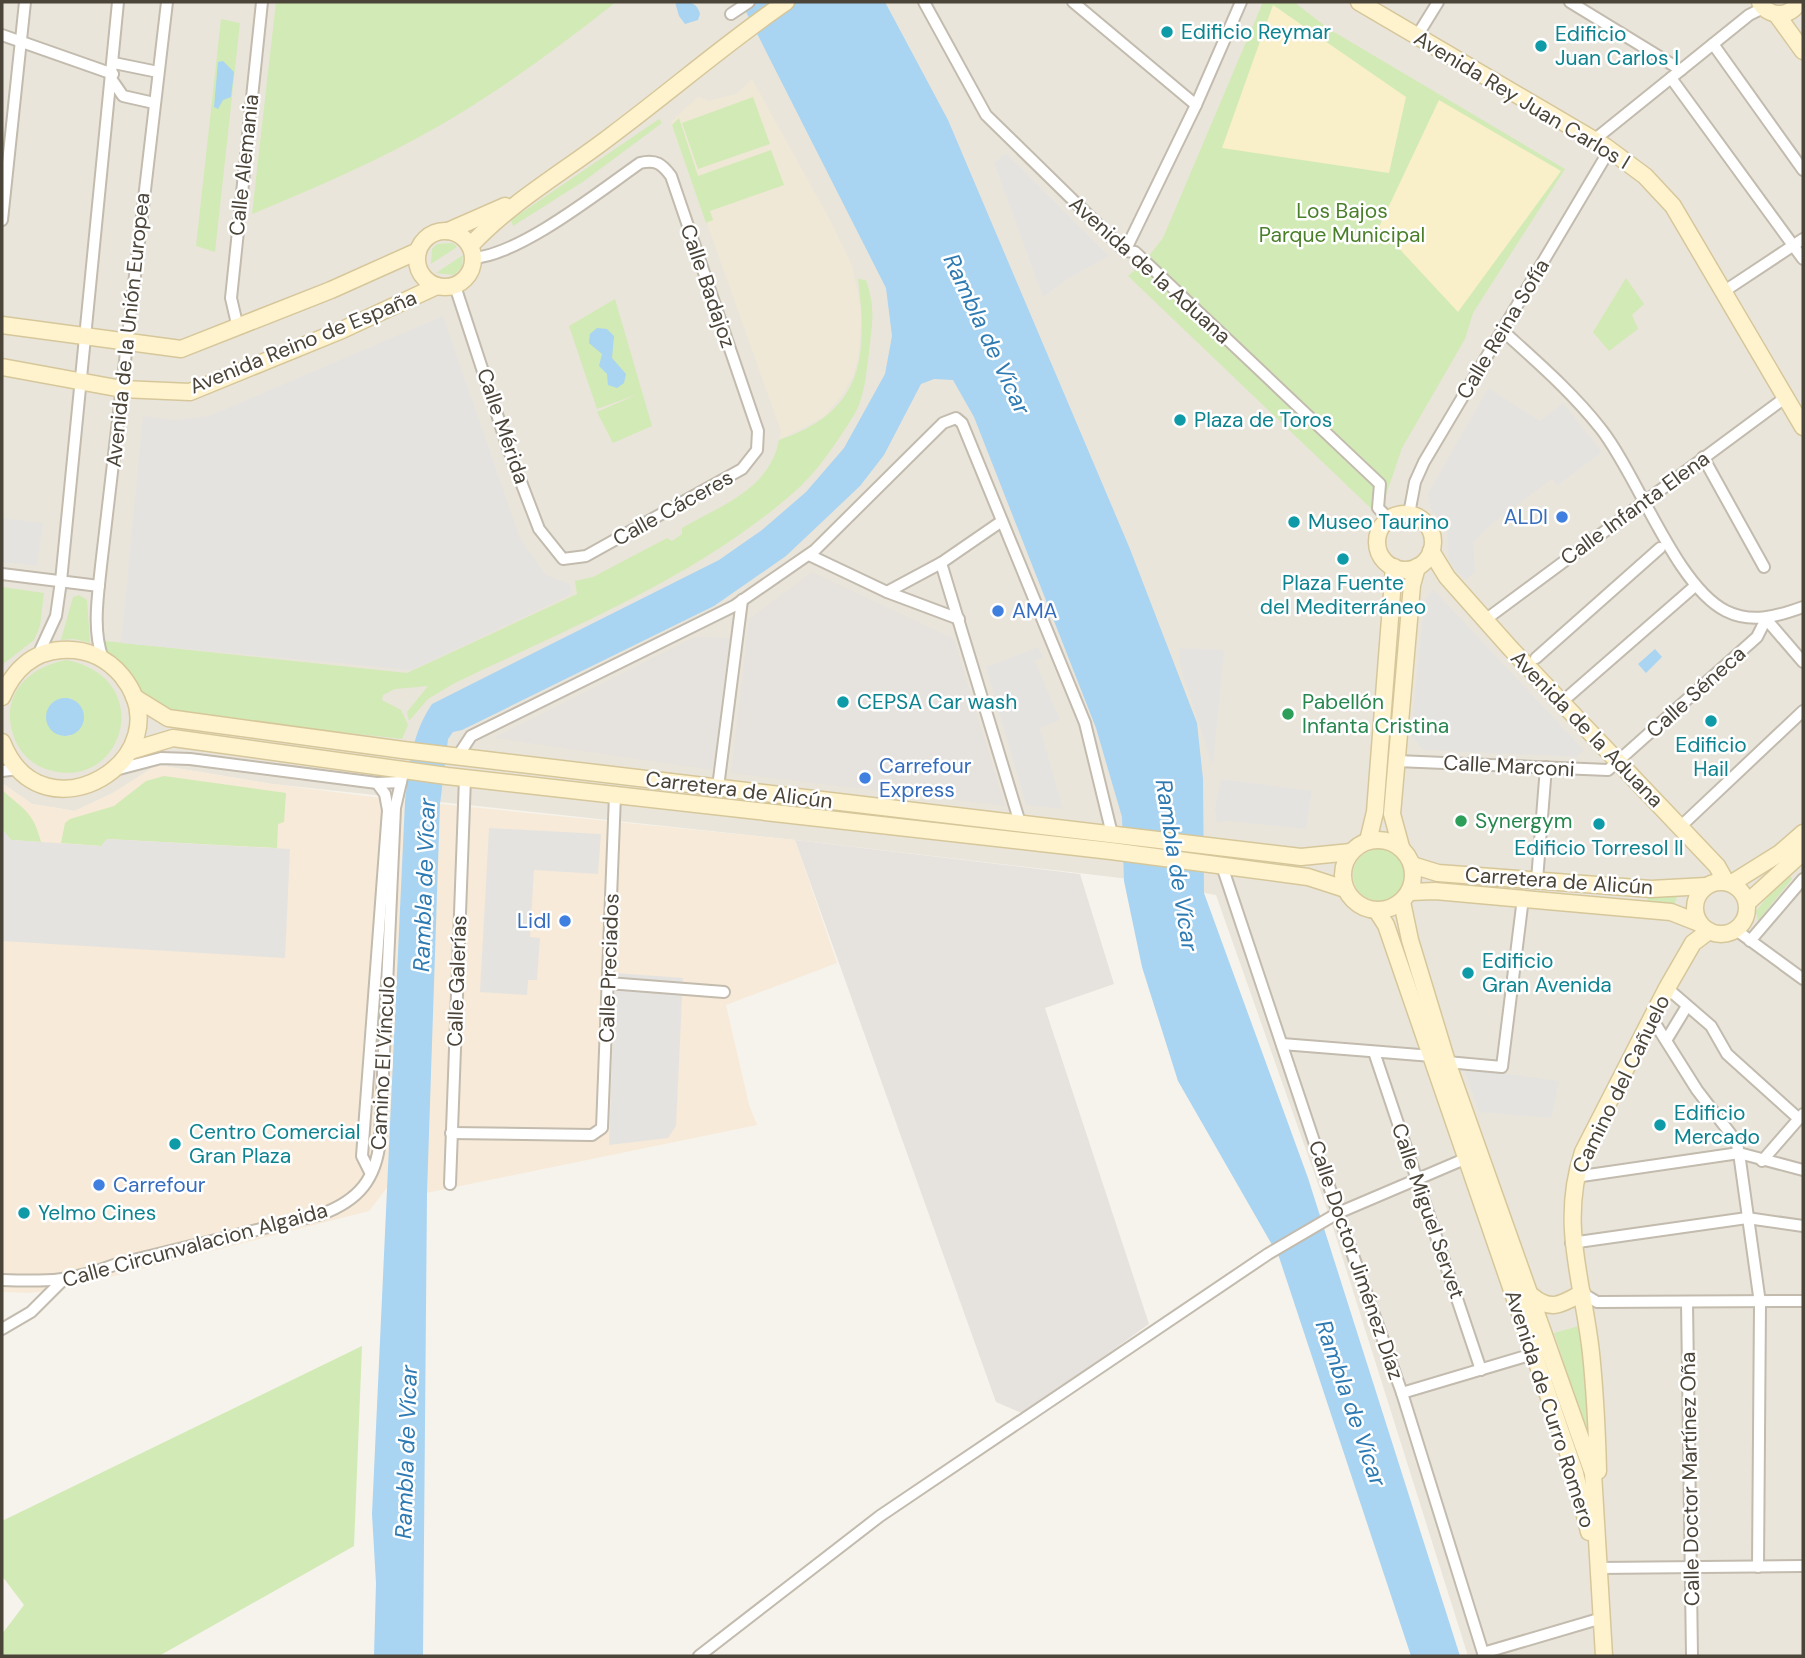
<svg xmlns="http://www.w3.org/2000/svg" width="1805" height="1658" font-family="'DM Sans',sans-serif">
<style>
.residential{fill:#eae5da}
.commercial{fill:#f7ead8}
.industrial{fill:#e6e2dd}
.education{fill:#efe8d6}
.green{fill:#d2eab5;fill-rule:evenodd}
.sand{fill:#f9efc9}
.parking{fill:#e5e3e0}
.water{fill:#a9d4f2}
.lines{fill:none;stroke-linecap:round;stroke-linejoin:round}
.street-casing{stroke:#c2bbae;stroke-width:14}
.secondary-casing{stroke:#d6c79b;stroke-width:19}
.street{stroke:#fff;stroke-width:10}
.secondary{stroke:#fff3cd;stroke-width:16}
.culture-dot{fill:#0f9aa8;stroke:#fff;stroke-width:2.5}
.shop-dot{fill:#3f7fe0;stroke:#fff;stroke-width:2.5}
.leisure-dot{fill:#2e9e5b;stroke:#fff;stroke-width:2.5}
.labels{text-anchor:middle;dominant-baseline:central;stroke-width:5;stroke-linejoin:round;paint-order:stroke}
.culture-label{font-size:21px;fill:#0d838f;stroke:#fff;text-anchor:start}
.street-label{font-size:21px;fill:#4b4439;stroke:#fff}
.park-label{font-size:21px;fill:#4a7f2a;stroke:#fff}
.shop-label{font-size:21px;fill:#366cbe;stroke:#fff;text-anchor:start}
.leisure-label{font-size:21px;fill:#27864d;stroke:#fff;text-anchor:start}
.water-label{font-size:23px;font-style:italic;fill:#2e7ab2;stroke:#fff}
</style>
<rect width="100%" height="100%" fill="#f6f3ec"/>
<path class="residential" d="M2 2H1803V1656H1468L1330 1218 1216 895 1121 878 795 840 272 784 157 765 113 793 75 811 32 804 2 783Z"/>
<g class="commercial">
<path d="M157 765 272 784 405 801 389 1185 369 1211 79 1285 31 1293 2 1292V783L32 804 75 811 113 793Z"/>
<path d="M440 804 795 840 837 963 726 1005 749 1105 757 1125 426 1193Z"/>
</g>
<g class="industrial">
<path d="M812 572 954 639 1005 806 731 773 749 619Z"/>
<path d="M695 637 730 638 713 770 494 738Z"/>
<path d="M795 840 1080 874 1114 984 1045 1008 1149 1324 1024 1414 996 1402Z"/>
</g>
<path class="education" d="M752 79 832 224 852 266 862 314 858 358 853 376 842 395 824 417 779 440 781 431 671 122 698 97 709 101 737 94Z"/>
<g class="green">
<path d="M276 2H616C559 47 500 91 437 127 378 161 315 188 252 214Z"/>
<path d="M1263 2H1294L1329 29 1565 169 1473 313 1465 339 1402 448 1379 516 1128 276 1144 262 1163 238Z"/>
<path d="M221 19 240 23 215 252 196 246Z"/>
<path d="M753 97 770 144 698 169 682 123Z"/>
<path d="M679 118 698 176 771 150 784 185 710 211 713 220 706 223 672 125Z"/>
<path d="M659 119 662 123 584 181 513 226 511 220Z"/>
<path d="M453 243 457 247 431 264 432 249 437 244Z"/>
<path d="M463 255 462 267 454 275 436 273Z"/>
<path d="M1626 278 1644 304 1632 315 1638 329 1609 351 1593 332Z"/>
<path d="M858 279 866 280C876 310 872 322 869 353 866 373 865 397 854 415 837 442 817 473 792 494 694 579 569 628 453 684L428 699 409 721 407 712 428 686 395 689 383 695 382 700 401 710 408 725 402 739 164 712 142 696 105 649V641L407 673 577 594 575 581 593 577 667 538 672 541 682 534V528C720 506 770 489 779 440 863 412 868 358 858 279Z"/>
<path d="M615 299 652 426 613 443 597 412 638 394 597 409 569 326Z"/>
<path d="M2 587 44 593 40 626 34 640 2 665Z"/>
<path d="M79 595 87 600 90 643 74 639 61 640 73 597Z"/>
<path d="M67 660C158 679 123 792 49 770 31 765 18 751 13 734 0 694 30 666 67 660ZM70 698 80 705 70 736 58 735Z"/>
<path d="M164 776 286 793 284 822 278 824 277 848 107 839 101 846 61 843 65 823 70 819 114 806 146 781Z"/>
<path d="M2 790C24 810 33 811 41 842L11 840 2 829Z"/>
<circle cx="1379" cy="875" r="26"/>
<path d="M1790 876 1792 879 1758 921 1756 911 1778 884Z"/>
<path d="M1648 896 1677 897 1674 906 1647 903Z"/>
<path d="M1579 1326 1583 1354H1586L1594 1456 1559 1362 1563 1360 1554 1333Z"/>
<path d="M362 1346 354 1546 159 1656H2V1634L24 1605 2 1576V1521Z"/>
</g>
<g class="sand">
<path d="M1273 5 1406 97 1389 173 1222 148Z"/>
<path d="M1439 100 1561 171 1458 312 1379 227Z"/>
</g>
<g class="parking">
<path d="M1006 153 1109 256 1069 278 1043 297 994 163Z"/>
<path d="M443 316 520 538 546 575 570 584 572 594 412 670 121 643 143 416 175 420 209 416Z"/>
<path d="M1488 388 1540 421 1563 403 1602 452 1557 486 1552 479 1492 524 1473 542 1475 572 1465 580 1449 563 1447 530 1430 508 1428 493Z"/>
<path d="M2 518 43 523 37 566 2 562Z"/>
<path d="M1433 589 1584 750 1576 757 1423 750 1411 735 1424 603Z"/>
<path d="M1038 647 1043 657 1035 661 1060 720 1040 728 1063 809 1026 805 986 667Z"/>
<path d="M1179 648 1224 650 1213 767 1180 665Z"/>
<path d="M1221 779 1312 791 1306 829 1227 821 1217 823 1215 808Z"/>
<path d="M489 828 601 834 598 874 534 870 530 937 540 938 537 980H528L527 995 480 992Z"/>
<path d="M2 829 11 840 101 846 107 839 290 849 285 958 2 941Z"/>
<path d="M615 973 683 978 676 1126 668 1138 609 1145Z"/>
<path d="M1464 1068 1559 1081 1551 1118 1479 1112Z"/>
</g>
<g class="water">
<path d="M675 2C686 1 697 1 700 14L698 20 685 24 679 16Z"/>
<path d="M741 2H885L948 120 1130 549 1197 723 1203 779 1204 893 1308 1178 1460 1656H1411L1279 1257 1178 1081 1142 967 1124 881 1122 817 1096 728 974 417 953 380 934 379 921 384 884 455 860 486 786 556 714 606 462 730 453 732 448 739 440 804 427 1193 423 1656H374L376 1583 372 1514 405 801C410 765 411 735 432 704L719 560 762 530 806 492 844 448 885 374 892 336 886 288Z"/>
<path d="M223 61 234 72 231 97 223 100 218 109 214 107 218 62Z"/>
<path d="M597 328 607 329 614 336 612 358 626 374 624 383 617 388 608 385 607 374 599 366 602 354 589 343 590 334Z"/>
<path d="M1655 649 1662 657 1646 673 1638 664Z"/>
<circle cx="65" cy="717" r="19"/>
</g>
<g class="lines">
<defs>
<g id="street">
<path d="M924 2 986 115 1125 251 1135 252 1380 484 1378 508 1389 519"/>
<path d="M1073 2 1196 105"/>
<path d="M1570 2 1681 70"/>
<path d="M731 14 749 2"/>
<path d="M2 35 113 74"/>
<path d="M1417 36 1438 2"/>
<path d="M1713 44 1803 170"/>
<path d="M114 63 158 72"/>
<path d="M1671 78 1803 259"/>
<path d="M112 80 123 96 154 103"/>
<path d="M1594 140 1749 15 1763 8"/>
<path d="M2 220 25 2"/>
<path d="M1125 251 1196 105 1241 2"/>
<path d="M455 286 508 448 539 529 563 559 586 556 742 469 757 450 758 431 671 176C662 164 656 159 640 163 600 191 520 255 473 258"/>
<path d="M1723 292 1803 239"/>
<path d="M238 328 231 298 262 2"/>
<path d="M1503 331C1537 362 1572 392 1601 429 1638 476 1676 586 1726 611 1752 624 1778 616 1803 607"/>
<path d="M1703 457 1764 567"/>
<path d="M1409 514 1415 482 1424 462 1610 149"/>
<path d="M1002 521 941 563 1020 823"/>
<path d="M809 555 887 592 959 619"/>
<path d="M2 574 99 586"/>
<path d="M887 592 941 563"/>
<path d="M1485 620 1786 397"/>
<path d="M38 655 56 616 61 581 118 2"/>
<path d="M1536 658 1660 548"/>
<path d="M103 659C92 630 98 596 101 566L167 2"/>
<path d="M1563 701 1695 586"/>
<path d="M458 756 471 736 734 606 815 550 943 423 956 418 962 423 1085 723 1112 834"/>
<path d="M1397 761 1608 770 1757 637 1766 619 1803 662"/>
<path d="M115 770 161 758 190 759 377 783 401 782"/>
<path d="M2 771 18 769"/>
<path d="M718 787 742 600"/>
<path d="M1680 827 1803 711"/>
<path d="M1222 866 1338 1213 1402 1393 1484 1656"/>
<path d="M1537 880 1546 767"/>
<path d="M1736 930 1803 979"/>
<path d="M1750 941 1803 879"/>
<path d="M608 983 724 992"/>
<path d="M1667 988 1711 1026 1727 1054 1798 1118"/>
<path d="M1651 1017 1697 1090 1736 1141 1739 1153 1760 1303 1758 1567"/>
<path d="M1667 1039 1687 1006"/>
<path d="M1282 1044 1432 1056"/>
<path d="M1374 1052 1481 1370"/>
<path d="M1447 1062 1502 1067 1523 898"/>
<path d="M451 1133 592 1135 602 1128 615 795"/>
<path d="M1762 1161 1803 1114"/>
<path d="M370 1172 362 1156 388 810 385 794 377 783"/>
<path d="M1575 1177 1739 1153 1803 1170"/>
<path d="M450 1184 465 778"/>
<path d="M1571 1243 1747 1218 1803 1226"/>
<path d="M2 1280C51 1282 70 1281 117 1264L322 1214C359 1200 376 1179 380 1140L395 808 404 769"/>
<path d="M1582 1293 1597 1302 1803 1301"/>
<path d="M1687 1302 1692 1656"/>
<path d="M2 1329 31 1312 62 1281"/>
<path d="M1402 1393 1533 1354"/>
<path d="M1598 1568 1803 1566"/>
<path d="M1483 1653 1602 1618"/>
<path d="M699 1656 880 1516 1268 1254 1338 1213 1467 1158"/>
</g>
<g id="secondary">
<path d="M1359 2 1606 147 1645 176 1673 206 1803 427"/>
<path d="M1760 2C1769 18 1789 18 1799 2"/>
<path d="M1777 15 1803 51"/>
<path d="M448 231 505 206"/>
<circle cx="445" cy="259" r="28"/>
<path d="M470 246C512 201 564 172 612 135 671 91 726 43 786 2"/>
<path d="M2 325 181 349 331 290 418 251"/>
<path d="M2 367 122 389 190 392 342 330 437 286"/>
<circle cx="1405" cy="542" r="28"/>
<path d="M1431 551 1447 577 1511 649 1717 866 1726 882"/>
<path d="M2 697C13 671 32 652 61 650 86 648 107 658 122 676 187 757 42 845 2 742"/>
<path d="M134 697 168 718 403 750 1301 857 1351 852"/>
<path d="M130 751 173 738 447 776 1111 851 1308 877 1345 889"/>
<circle cx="1378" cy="875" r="35"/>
<path d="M1368 841 1375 812 1394 567"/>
<path d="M1401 847 1392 814 1412 585 1417 567"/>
<path d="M1412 865 1438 873 1651 889 1706 886"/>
<circle cx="1721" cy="908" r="26"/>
<path d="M1732 883 1780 853 1803 833"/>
<path d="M1410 892 1435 891 1671 912 1699 923"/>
<path d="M1402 902 1410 940 1447 1062 1593 1473 1604 1656"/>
<path d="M1747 903 1803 852"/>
<path d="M1377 911 1386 925 1575 1473 1589 1532"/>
<path d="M1532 1296C1551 1312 1562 1304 1582 1293"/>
<path d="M1598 1471C1597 1432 1595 1392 1591 1353 1583 1280 1559 1225 1583 1152L1667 988 1693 943 1709 931"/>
</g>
</defs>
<use href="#street" class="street-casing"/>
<use href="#secondary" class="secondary-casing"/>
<use href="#street" class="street"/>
<use href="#secondary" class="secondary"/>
</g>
<g class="culture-dot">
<circle cx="1167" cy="32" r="7"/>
<circle cx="1541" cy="46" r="7"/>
<circle cx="1180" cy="420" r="7"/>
<circle cx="1294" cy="522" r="7"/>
<circle cx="1343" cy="559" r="7"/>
<circle cx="843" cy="702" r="7"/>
<circle cx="1711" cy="721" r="7"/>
<circle cx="1599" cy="824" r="7"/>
<circle cx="1468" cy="973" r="7"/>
<circle cx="1660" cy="1125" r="7"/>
<circle cx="175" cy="1144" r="7"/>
<circle cx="24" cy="1213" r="7"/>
</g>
<g class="shop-dot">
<circle cx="1562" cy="517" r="7"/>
<circle cx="998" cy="611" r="7"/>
<circle cx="865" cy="778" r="7"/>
<circle cx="565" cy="921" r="7"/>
<circle cx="99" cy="1185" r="7"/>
</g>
<g class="leisure-dot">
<circle cx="1288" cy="714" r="7"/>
<circle cx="1461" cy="821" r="7"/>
</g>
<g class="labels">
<g class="culture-label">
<text x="1181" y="32">Edificio Reymar</text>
<text x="1555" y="34">Edificio<tspan x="1555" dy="24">Juan Carlos I</tspan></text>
<text x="1194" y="420">Plaza de Toros</text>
<text x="1308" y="522">Museo Taurino</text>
<text x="1343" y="583" text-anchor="middle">Plaza Fuente<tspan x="1343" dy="24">del Mediterráneo</tspan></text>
<text x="857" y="702">CEPSA Car wash</text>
<text x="1711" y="745" text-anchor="middle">Edificio<tspan x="1711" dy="24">Hail</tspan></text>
<text x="1599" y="848" text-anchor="middle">Edificio Torresol II</text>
<text x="1482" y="961">Edificio<tspan x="1482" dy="24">Gran Avenida</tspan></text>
<text x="1674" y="1113">Edificio<tspan x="1674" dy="24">Mercado</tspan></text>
<text x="189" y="1132">Centro Comercial<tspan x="189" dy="24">Gran Plaza</tspan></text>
<text x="38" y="1213">Yelmo Cines</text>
</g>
<g class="street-label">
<text transform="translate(1522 100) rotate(31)">Avenida Rey Juan Carlos I</text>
<text transform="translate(244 165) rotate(-84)">Calle Alemania</text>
<text transform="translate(1150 270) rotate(42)">Avenida de la Aduana</text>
<text transform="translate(708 286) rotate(71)">Calle Badajoz</text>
<text transform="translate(1503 329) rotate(-59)">Calle Reina Sofía</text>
<text transform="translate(128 330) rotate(-84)">Avenida de la Unión Europea</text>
<text transform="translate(303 342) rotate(-22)">Avenida Reino de España</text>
<text transform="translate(503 426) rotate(71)">Calle Mérida</text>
<text transform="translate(673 508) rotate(-29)">Calle Cáceres</text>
<text transform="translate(1635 508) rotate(-36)">Calle Infanta Elena</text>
<text transform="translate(1696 692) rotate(-42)">Calle Séneca</text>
<text transform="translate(1587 729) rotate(46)">Avenida de la Aduana</text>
<text transform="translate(1509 766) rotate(3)">Calle Marconi</text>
<text transform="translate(739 790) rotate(7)">Carretera de Alicún</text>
<text transform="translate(1559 881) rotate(4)">Carretera de Alicún</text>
<text transform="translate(609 968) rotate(-88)">Calle Preciados</text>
<text transform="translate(457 981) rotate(-88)">Calle Galerías</text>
<text transform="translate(383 1063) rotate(-87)">Camino El Vínculo</text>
<text transform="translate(1621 1084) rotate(-64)">Camino del Cañuelo</text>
<text transform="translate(1428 1211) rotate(71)">Calle Miguel Servet</text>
<text transform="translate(195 1245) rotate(-15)">Calle Circunvalacion Algaida</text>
<text transform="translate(1356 1260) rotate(71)">Calle Doctor Jiménez Díaz</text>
<text transform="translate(1550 1409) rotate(72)">Avenida de Curro Romero</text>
<text transform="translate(1690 1479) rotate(-91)">Calle Doctor Martínez Oña</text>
</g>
<g class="park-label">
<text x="1342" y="211">Los Bajos<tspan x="1342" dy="24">Parque Municipal</tspan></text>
</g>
<g class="shop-label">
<text x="1548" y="517" text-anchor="end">ALDI</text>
<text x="1012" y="611">AMA</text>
<text x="879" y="766">Carrefour<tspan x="879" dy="24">Express</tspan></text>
<text x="551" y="921" text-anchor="end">Lidl</text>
<text x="113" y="1185">Carrefour</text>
</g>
<g class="leisure-label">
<text x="1302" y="702">Pabellón<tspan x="1302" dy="24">Infanta Cristina</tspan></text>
<text x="1475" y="821">Synergym</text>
</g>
<g class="water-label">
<text transform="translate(987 334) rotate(65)">Rambla de Vícar</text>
<text transform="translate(1177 865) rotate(81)">Rambla de Vícar</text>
<text transform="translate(424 885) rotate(-88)">Rambla de Vícar</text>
<text transform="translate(1351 1403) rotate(71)">Rambla de Vícar</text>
<text transform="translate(406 1452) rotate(-88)">Rambla de Vícar</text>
</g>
</g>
<rect width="1805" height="1658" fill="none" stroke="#4b4439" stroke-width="7"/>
</svg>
